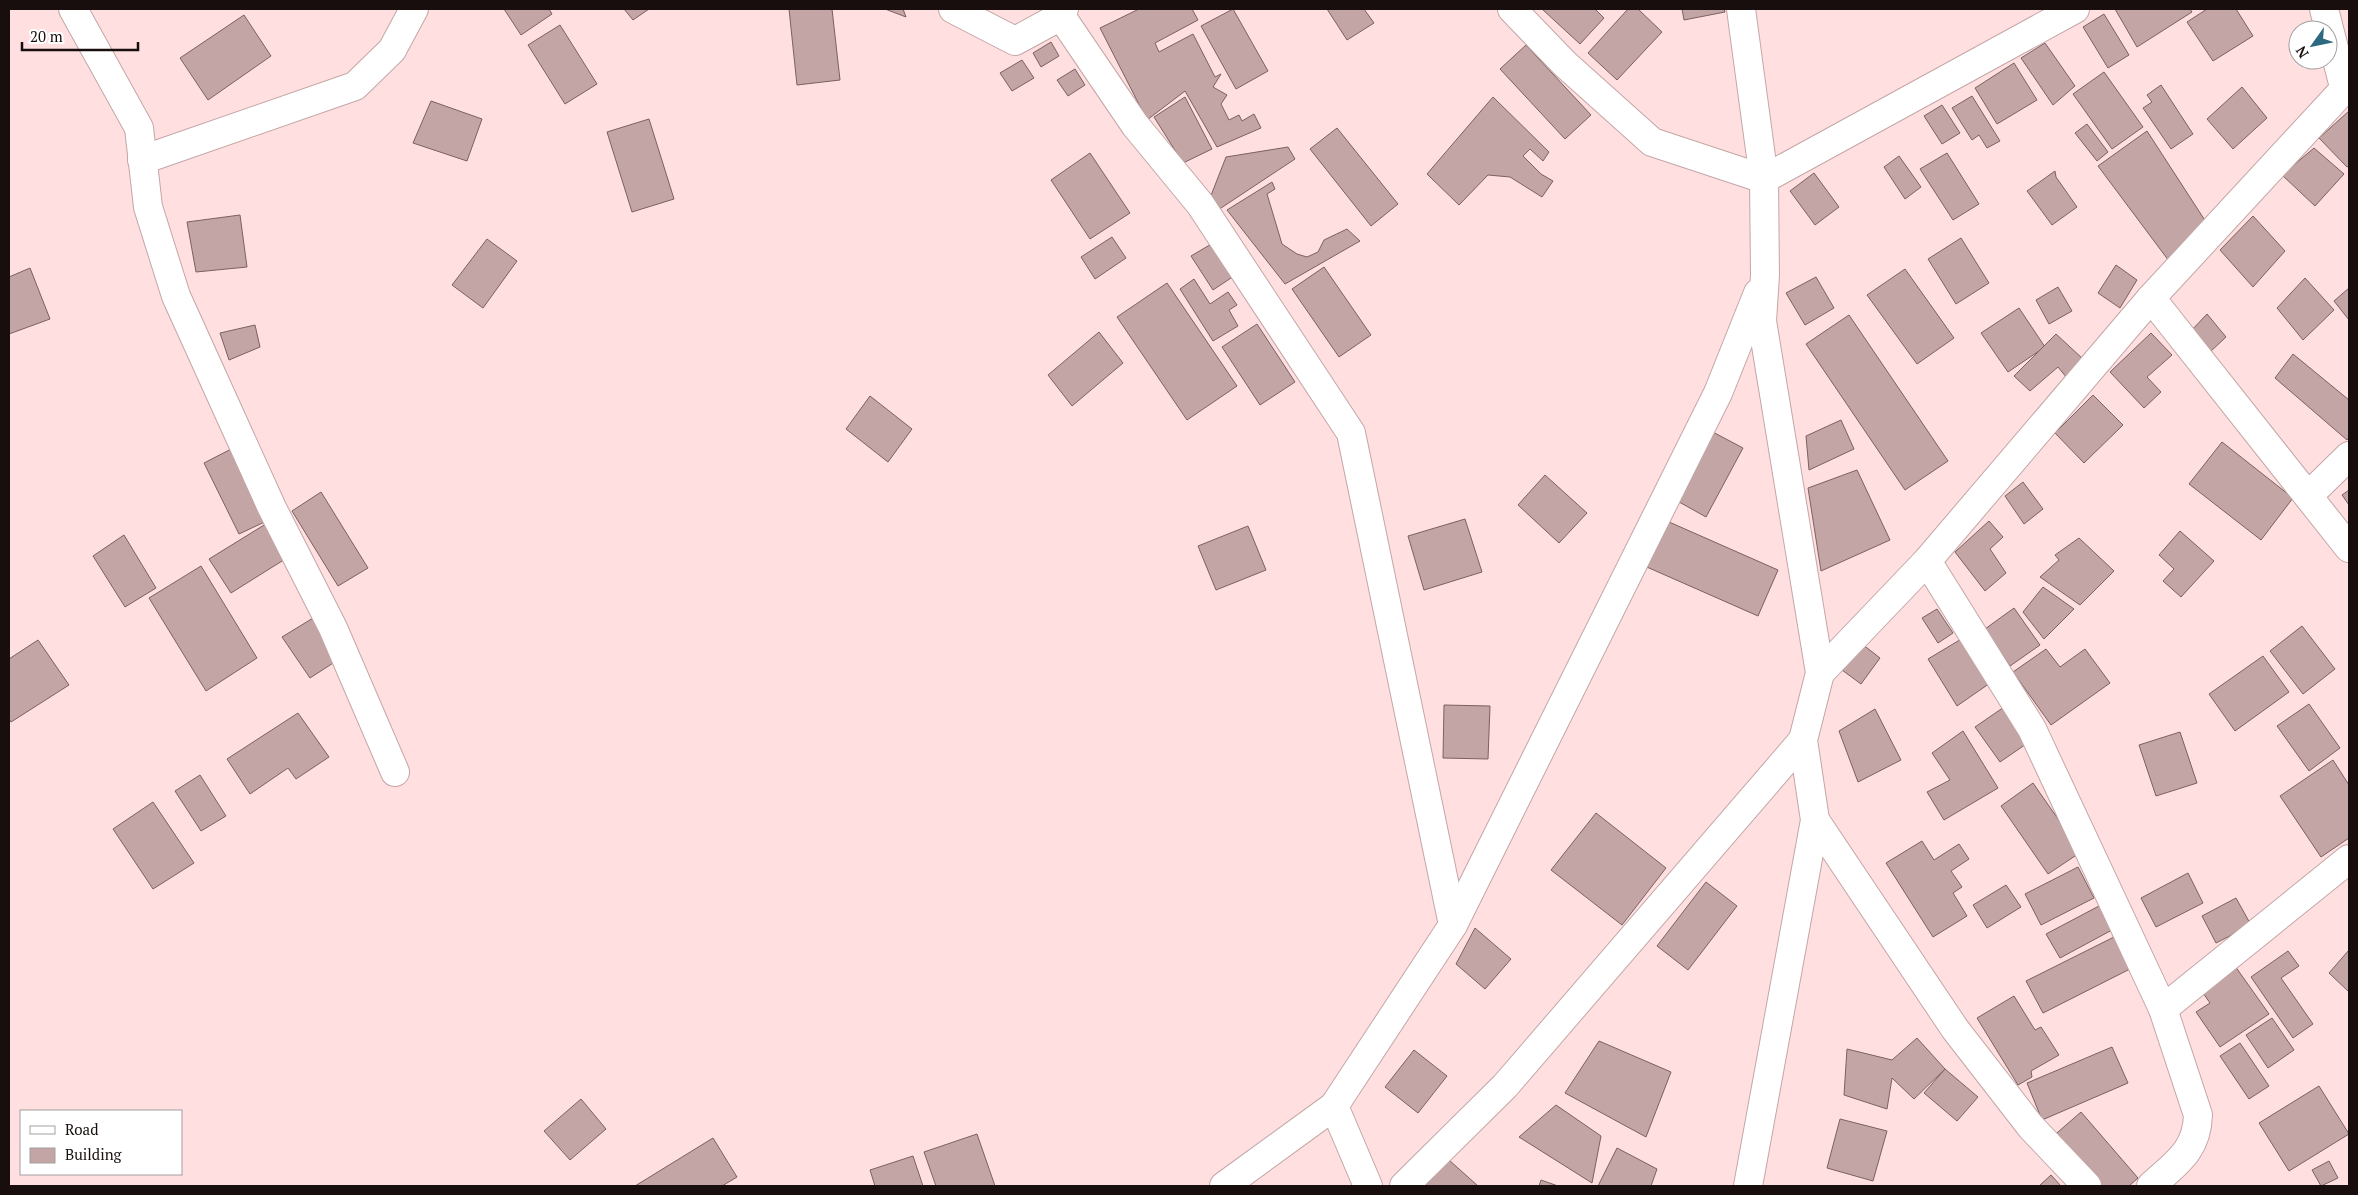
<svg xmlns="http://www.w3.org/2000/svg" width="2358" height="1195" font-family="'PT Serif',serif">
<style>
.building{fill:#c3a5a6;stroke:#7b6161}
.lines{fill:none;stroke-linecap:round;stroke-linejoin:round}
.street-casing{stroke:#c4a6a7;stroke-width:30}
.street{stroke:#fff;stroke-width:28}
</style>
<rect width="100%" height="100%" fill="#ffdfe0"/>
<g class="building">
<path d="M504 9H549L552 14 521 35Z"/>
<path d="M624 9H649L633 20Z"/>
<path d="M789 9H832L840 80 797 85Z"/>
<path d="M885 9H903L906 17Z"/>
<path d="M1139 9H1192L1198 20 1155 43 1159 52 1193 34 1215 77 1221 74 1213 87 1227 95 1221 104 1229 120 1239 115 1242 121 1254 114 1261 128 1217 147 1185 91 1147 120 1100 28Z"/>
<path d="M1233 9 1268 71 1236 89 1201 26Z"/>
<path d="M1327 9H1364L1374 23 1347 40Z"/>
<path d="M1542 9H1595L1604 18 1580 44Z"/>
<path d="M1628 9H1638L1662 32 1617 80 1588 53Z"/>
<path d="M1682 9H1724L1725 12 1684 20Z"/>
<path d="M2115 9H2190L2192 12 2137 47Z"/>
<path d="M2207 9H2236L2253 36 2213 61 2187 22Z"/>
<path d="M2104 14 2129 55 2108 68 2083 27Z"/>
<path d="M244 15 271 56 208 100 180 58Z"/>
<path d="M560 25 597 84 565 104 528 45Z"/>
<path d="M1051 42 1059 56 1041 67 1033 53Z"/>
<path d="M2045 43 2075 86 2053 105 2021 58Z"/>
<path d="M1526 45 1591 115 1565 139 1500 69Z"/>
<path d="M1022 60 1034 78 1012 91 1000 73Z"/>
<path d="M2014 63 2037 100 1997 124 1975 88Z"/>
<path d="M1075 69 1085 85 1068 96 1057 80Z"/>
<path d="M2104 72 2143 127 2112 149 2073 94Z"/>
<path d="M2161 85 2193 134 2171 149 2143 108 2152 102 2147 95Z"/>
<path d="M2242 87 2267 118 2233 149 2207 119Z"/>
<path d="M1972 96 2000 141 1987 148 1979 135 1972 140 1952 108Z"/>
<path d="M1185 97 1212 149 1183 163 1154 117Z"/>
<path d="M1493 97 1549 152 1543 161 1530 149 1523 156 1541 174 1553 181 1542 197 1510 177 1488 175 1459 205 1427 174Z"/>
<path d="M431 101 482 119 467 161 413 143Z"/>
<path d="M1942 105 1960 133 1942 144 1924 116Z"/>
<path d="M2349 111V166L2347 167 2319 138Z"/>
<path d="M649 119 674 199 632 212 607 132Z"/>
<path d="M2087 124 2108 152 2097 161 2075 133Z"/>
<path d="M1337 128 1398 204 1371 226 1310 149Z"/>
<path d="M2147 131 2206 222 2169 261 2098 166Z"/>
<path d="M1288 147 1295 159 1218 210 1210 198 1226 157Z"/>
<path d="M2314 148 2344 174 2315 206 2282 175Z"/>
<path d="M1090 153 1130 213 1090 239 1051 180Z"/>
<path d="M1947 153 1979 204 1953 220 1920 169Z"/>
<path d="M1899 156 1921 187 1905 199 1884 167Z"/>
<path d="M2055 171 2056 177 2077 207 2052 225 2027 191Z"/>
<path d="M1814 173 1839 207 1815 225 1790 191Z"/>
<path d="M1272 182 1275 189 1267 194 1282 244 1297 254 1307 257 1318 252 1324 240 1347 229 1360 241 1285 284 1227 210Z"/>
<path d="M240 215 247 267 196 272 187 222Z"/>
<path d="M2253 216 2285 251 2253 287 2220 250Z"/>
<path d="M1112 237 1126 258 1095 279 1081 257Z"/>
<path d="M1961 238 1989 283 1956 304 1928 259Z"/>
<path d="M487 239 517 261 483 308 452 285Z"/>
<path d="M1213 243 1234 276 1213 290 1191 256Z"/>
<path d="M2116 265 2137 280 2120 308 2098 293Z"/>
<path d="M1324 267 1371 335 1339 357 1292 289Z"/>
<path d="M30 268 50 319 9 334V277Z"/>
<path d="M1905 269 1954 338 1917 364 1867 295Z"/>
<path d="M1816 277 1834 308 1805 325 1786 293Z"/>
<path d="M2305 278 2334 310 2303 340 2277 308Z"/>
<path d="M1194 279 1210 304 1228 292 1237 305 1229 310 1238 326 1213 341 1180 289Z"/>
<path d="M1167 283 1237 386 1187 420 1117 317Z"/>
<path d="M2058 287 2072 311 2049 324 2036 300Z"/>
<path d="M2349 288V320L2334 301Z"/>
<path d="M2019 308 2045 347 2008 372 1981 333Z"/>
<path d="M2207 314 2226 337 2210 352 2189 333Z"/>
<path d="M1849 315 1948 461 1905 490 1806 344Z"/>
<path d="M1257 324 1295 382 1260 405 1222 347Z"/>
<path d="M255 325 260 347 229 360 220 333Z"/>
<path d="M1099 332 1123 363 1072 406 1048 375Z"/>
<path d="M2151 333 2172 355 2147 377 2161 392 2144 408 2110 372Z"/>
<path d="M2056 334 2083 359 2067 378 2058 367 2030 391 2014 376Z"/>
<path d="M2293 354 2349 400V437L2347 440 2275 378Z"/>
<path d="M2093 395 2123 425 2084 463 2055 433Z"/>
<path d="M870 396 912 429 888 462 846 429Z"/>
<path d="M1841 420 1854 449 1809 470 1806 436Z"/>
<path d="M1709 430 1743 448 1706 517 1672 498Z"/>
<path d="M2222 442 2293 498 2261 540 2189 484Z"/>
<path d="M237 446 273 518 239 534 204 463Z"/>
<path d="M1857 470 1890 540 1821 571 1808 488Z"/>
<path d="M1545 475 1587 513 1559 543 1518 505Z"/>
<path d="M2023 482 2043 509 2024 524 2005 496Z"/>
<path d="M2349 490V505L2342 495Z"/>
<path d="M321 492 368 568 338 586 292 511Z"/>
<path d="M1660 518 1778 570 1758 616 1640 564Z"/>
<path d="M1465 519 1482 572 1424 590 1408 536Z"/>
<path d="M1989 521 2003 537 1990 549 2006 573 1985 591 1955 552Z"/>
<path d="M269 522 290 556 231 593 209 559Z"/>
<path d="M1248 526 1266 570 1216 590 1198 546Z"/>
<path d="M2180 531 2214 561 2181 597 2163 581 2174 569 2159 555Z"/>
<path d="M124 535 156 588 125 607 93 556Z"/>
<path d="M2079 538 2114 571 2080 605 2040 577 2059 560 2055 555Z"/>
<path d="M201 566 257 658 206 691 149 598Z"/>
<path d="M2043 587 2074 609 2044 639 2023 612Z"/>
<path d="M2014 608 2040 645 2010 666 1985 629Z"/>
<path d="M1937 609 1953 633 1938 643 1922 618Z"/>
<path d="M318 615 344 656 310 678 282 637Z"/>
<path d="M2302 626 2335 669 2303 694 2270 651Z"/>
<path d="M1963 638 1993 681 1957 706 1928 659Z"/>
<path d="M38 640 69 685 11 722 9 719V659Z"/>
<path d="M1862 644 1880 658 1861 684 1842 670Z"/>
<path d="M2046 649 2060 667 2085 649 2110 683 2051 725 2013 672Z"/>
<path d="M2263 656 2289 692 2235 731 2209 694Z"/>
<path d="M2309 704 2340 748 2309 771 2277 726Z"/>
<path d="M1444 705 1490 706 1488 759 1443 758Z"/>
<path d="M2007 705 2032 740 2000 762 1975 727Z"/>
<path d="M1875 709 1901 760 1858 782 1839 731Z"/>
<path d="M298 713 329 757 296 779 288 768 250 794 227 759Z"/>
<path d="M1963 731 1998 788 1944 820 1927 792 1950 780 1932 753Z"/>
<path d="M2180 732 2197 783 2156 796 2139 745Z"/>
<path d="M2333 760 2349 785V838L2321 857 2280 796Z"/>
<path d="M200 775 226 816 201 831 175 791Z"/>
<path d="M2033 783 2081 852 2048 874 2001 806Z"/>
<path d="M153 802 194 863 153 889 113 829Z"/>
<path d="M1596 813 1666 868 1622 925 1551 870Z"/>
<path d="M1922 841 1934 860 1959 844 1969 859 1951 871 1962 887 1953 893 1967 916 1933 937 1886 863Z"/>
<path d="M2078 867 2094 898 2041 925 2025 894Z"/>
<path d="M2188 873 2203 903 2156 927 2141 898Z"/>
<path d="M1706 882 1737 906 1688 970 1657 946Z"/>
<path d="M2006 885 2021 907 1987 928 1973 905Z"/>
<path d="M2236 898 2251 925 2216 943 2202 916Z"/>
<path d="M2099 906 2112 930 2060 958 2046 934Z"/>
<path d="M1475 928 1511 959 1485 989 1456 964Z"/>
<path d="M2114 937 2130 969 2043 1013 2026 981Z"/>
<path d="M2349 950V992L2329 973Z"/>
<path d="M2288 951 2299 966 2281 978 2313 1024 2293 1038 2251 977Z"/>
<path d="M2235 966 2269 1014 2220 1047 2196 1012 2210 1003 2201 990Z"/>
<path d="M2014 996 2035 1030 2041 1027 2059 1055 2031 1071 2032 1077 2018 1085 1977 1018Z"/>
<path d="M2272 1018 2294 1050 2268 1068 2246 1035Z"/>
<path d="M1917 1038 1945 1069 1914 1099 1892 1078 1887 1109 1844 1095 1847 1049 1892 1060Z"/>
<path d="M1599 1041 1671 1072 1646 1137 1565 1093Z"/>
<path d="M2240 1043 2269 1086 2249 1099 2220 1056Z"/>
<path d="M2112 1047 2128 1083 2042 1120 2027 1083Z"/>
<path d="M1414 1050 1447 1076 1418 1113 1385 1087Z"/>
<path d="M1945 1069 1978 1097 1957 1121 1924 1093Z"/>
<path d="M2319 1086 2349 1134 2289 1171 2259 1123Z"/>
<path d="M581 1099 606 1129 570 1160 544 1131Z"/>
<path d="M1556 1105 1601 1136 1592 1183 1519 1137Z"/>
<path d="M2081 1112 2138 1178 2129 1186H2091L2050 1139Z"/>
<path d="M1840 1119 1887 1131 1873 1181 1827 1168Z"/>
<path d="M977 1134 995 1186H936L924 1152Z"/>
<path d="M713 1138 737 1177 722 1186H635Z"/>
<path d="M1617 1148 1657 1169 1651 1186H1598Z"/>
<path d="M913 1156 923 1186H875L870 1170Z"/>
<path d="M1449 1160 1478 1186H1421Z"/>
<path d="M2329 1161 2338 1178 2321 1186 2312 1170Z"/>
<path d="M2051 1175 2061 1186H2039Z"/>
<path d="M1541 1180 1558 1186H1539Z"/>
</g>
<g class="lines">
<defs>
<g id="street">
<path d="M73 9 139 128 148 207 176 296 272 508 333 628 395 772"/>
<path d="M953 9 1015 41 1061 16 1064 9"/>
<path d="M1512 9 1565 64 1652 142 1764 179 2075 9"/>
<path d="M1741 9 1764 179 1765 275 1762 321 1820 673 1803 740 1815 820 1748 1186"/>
<path d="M2324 9 2344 87"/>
<path d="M1061 16 1135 125 1200 204 1351 433 1453 925"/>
<path d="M142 160 355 86 392 50 414 9"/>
<path d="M2151 298 2349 548"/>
<path d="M2308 496 2349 456"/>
<path d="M1927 561 2032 729 2163 1009 2198 1115C2197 1151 2176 1163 2151 1186"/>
<path d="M1820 673 1927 561 2151 298 2349 84"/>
<path d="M1815 820 1955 1029 2031 1127 2087 1186"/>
<path d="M2163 1009 2349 859"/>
<path d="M1224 1186 1334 1106"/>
<path d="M1368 1186 1334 1106 1453 925 1718 393 1758 293"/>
<path d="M1404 1186 1505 1086 1803 740"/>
</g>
</defs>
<use href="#street" class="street-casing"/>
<use href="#street" class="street"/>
</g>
<rect width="2358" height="1195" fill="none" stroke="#180e0e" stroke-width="20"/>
<rect x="20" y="1110" width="162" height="65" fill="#ffffff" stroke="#a39f9f"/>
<rect x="30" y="1126" width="25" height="8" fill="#ffffff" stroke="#a39f9f"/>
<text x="65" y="1135" font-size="15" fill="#180e0e">Road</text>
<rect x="30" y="1148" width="25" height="15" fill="#c3a5a6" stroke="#a39f9f"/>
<text x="65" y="1160" font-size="15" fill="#180e0e">Building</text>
<g transform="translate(2313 45) rotate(237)"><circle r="24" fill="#ffffff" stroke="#a39f9f"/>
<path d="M0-4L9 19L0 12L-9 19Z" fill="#2c687f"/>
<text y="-8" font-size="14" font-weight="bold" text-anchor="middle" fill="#180e0e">N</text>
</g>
<path d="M22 42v8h116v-8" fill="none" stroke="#180e0e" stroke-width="2.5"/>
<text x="30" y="42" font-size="15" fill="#180e0e" stroke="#ffffff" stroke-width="4" paint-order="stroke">20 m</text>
</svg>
